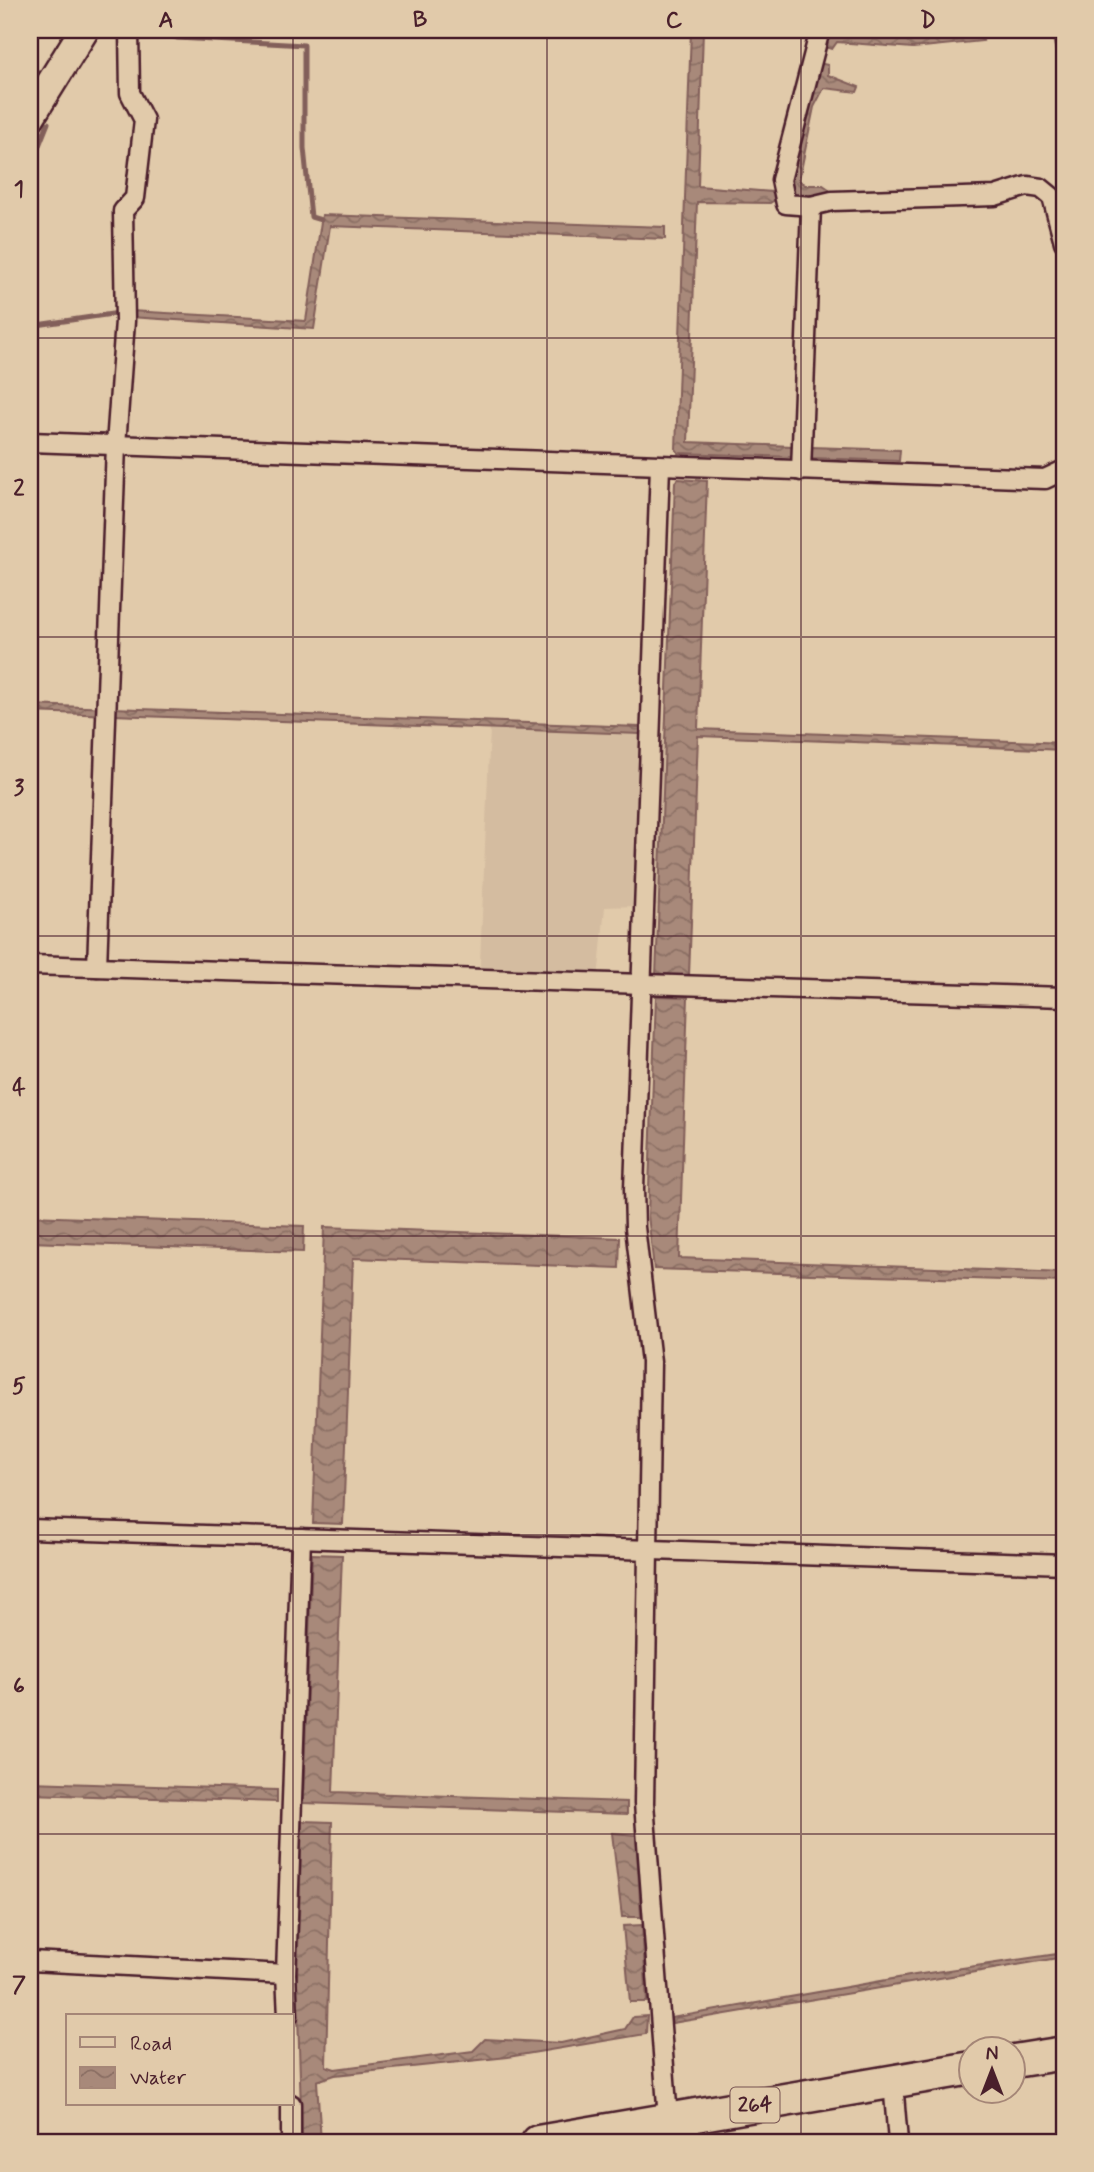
<svg xmlns="http://www.w3.org/2000/svg" width="1094" height="2172" font-family="Mynerve,sans-serif">
<style>
.built{fill:#d4bca0}
.green{fill:#c8ae95;stroke:#896660;stroke-width:2}
.water{fill:url(#water-waves);stroke:#825f5a;stroke-width:2}
.lines{fill:none;stroke-linecap:round;stroke-linejoin:round}
.stream{stroke:#825f5a;stroke-width:5}
.street-casing{stroke:#4a1f2b;stroke-width:23}
.primary-casing{stroke:#4a1f2b;stroke-width:33}
.highway-casing{stroke:#4a1f2b;stroke-width:37}
.street{stroke:#e1caaa;stroke-width:18}
.primary{stroke:#e1caaa;stroke-width:28}
.highway{stroke:#e1caaa;stroke-width:32}
.grid{fill:none;stroke:#4a1f2b;stroke-width:2;stroke-opacity:0.55}
.labels{text-anchor:middle;dominant-baseline:central;stroke-width:6;stroke-linejoin:round;paint-order:stroke}
.shield{fill:#e1caaa;stroke:#775251;stroke-width:2}
.shield-label{font-size:21px;font-weight:bold;fill:#4a1f2b}
.neatline{fill:none;stroke:#4a1f2b;stroke-width:2.5}
.grid-label{font-size:23px;text-anchor:middle;font-weight:bold;fill:#4a1f2b}
</style>
<defs>
<pattern id="water-waves" width="16" height="10" patternUnits="userSpaceOnUse" patternTransform="scale(1.75)"><rect width="16" height="10" fill="#a8897a"/><path d="M0 5q4-4 8 0t8 0" fill="none" stroke="#8b6f64"/></pattern>
</defs>
<rect width="100%" height="100%" fill="#e1caaa"/>
<filter id="ink" filterUnits="userSpaceOnUse"><feTurbulence type="fractalNoise" baseFrequency=".0143" numOctaves="2"/><feDisplacementMap in="SourceGraphic" scale="14" xChannelSelector="R" yChannelSelector="G"/><feConvolveMatrix kernelMatrix="1 2 1 2 8 2 1 2 1" color-interpolation-filters="sRGB"/></filter>
<g filter="url(#ink)">
<path class="built" d="M490 728 674 735 667 905 605 907 597 990 479 987Z"/>
<path class="green" d="M1051 30H1064V86Z"/>
<g class="water">
<path d="M691 30H703L698 186 773 192 788 190 818 63 828 65V75L859 87 857 92 824 88 814 107 799 180 805 185H823L829 189 825 196 775 200 770 203 697 202 688 442 793 446V457L679 453 676 449Z"/>
<path d="M980 33 983 41 913 48 837 42 832 49 825 47 829 35 913 40Z"/>
<path d="M322 215 665 227V239L330 226 314 329 130 317 131 311 306 321Z"/>
<path d="M811 447 900 450 899 461 810 458Z"/>
<path d="M678 479 707 481 698 729 1064 743V750L698 736 689 976 656 975 675 482Z"/>
<path d="M30 705 640 727V734L30 712Z"/>
<path d="M656 996 688 997 679 1258 1064 1273V1282L654 1269 648 1215Z"/>
<path d="M30 1216 304 1226 303 1252 30 1242Z"/>
<path d="M324 1227 620 1238 619 1268 353 1258 343 1524 313 1523Z"/>
<path d="M312 1554 342 1555 333 1792 627 1802V1814L303 1803Z"/>
<path d="M30 1782 277 1790V1802L30 1794Z"/>
<path d="M302 1821 332 1822 326 2066 335 2069 473 2051 485 2039 561 2043 625 2029 633 2017 647 2016 646 2034 508 2057 335 2075 317 2081 321 2142H302L297 1982Z"/>
<path d="M612 1833 636 1835 641 1917H622Z"/>
<path d="M642 1925 647 2002H630L623 1926Z"/>
<path d="M1064 1953V1957L672 2023 671 2018 915 1975Z"/>
</g>
<g class="lines">
<g class="stream">
<path d="M153 30 177 38 304 45V148L311 217 321 220"/>
<path d="M982 38 991 34 990 30"/>
<path d="M30 168 48 123"/>
<path d="M30 326 119 313"/>
</g>
<defs>
<g id="street">
<path d="M820 30 781 180 786 204 811 206 832 201 995 196 1027 186 1041 188 1052 197 1064 242"/>
<path d="M30 442 1045 479 1064 470"/>
<path d="M660 466 634 1189 635 1227 651 1362 644 1803 668 2119"/>
<path d="M801 471 811 206"/>
<path d="M30 965 1064 997"/>
<path d="M97 967 116 445 125 321 123 211 135 198 144 120 130 93 129 30"/>
<path d="M30 1529 1064 1564"/>
<path d="M30 1961 286 1974"/>
<path d="M288 2016 286 1974 301 1538"/>
<path d="M893 2082 898 2142"/>
<path d="M291 2142V2104"/>
</g>
<path id="primary" d="M30 117 84 30"/>
<g id="highway">
<path d="M1014 2061 1064 2053"/>
<path d="M538 2142 972 2068"/>
</g>
</defs>
<use href="#street" class="street-casing"/>
<use href="#primary" class="primary-casing"/>
<use href="#highway" class="highway-casing"/>
<use href="#street" class="street"/>
<use href="#primary" class="primary"/>
<use href="#highway" class="highway"/>
</g>
</g>
<path class="grid" d="M293 30V2142M547 30V2142M801 30V2142M30 338H1064M30 637H1064M30 936H1064M30 1236H1064M30 1535H1064M30 1834H1064"/>
<g class="labels">
<rect class="shield" x="730.5" y="2087.5" width="49" height="35" rx="5"/>
<g class="shield-label">
<text x="755" y="2105">264</text>
</g>
</g>
<rect width="1094" height="2172" fill="none" stroke="#e1caaa" stroke-width="77"/>
<rect x="66" y="2014" width="228" height="91" fill="#e1caaa" stroke="#a58677" stroke-width="2"/>
<rect x="80" y="2037" width="35" height="10" fill="#e1caaa" stroke="#a58677" stroke-width="2"/>
<text x="130" y="2050" font-size="21" fill="#4a1f2b">Road</text>
<rect x="80" y="2067" width="35" height="21" fill="url(#water-waves)" stroke="#a58677" stroke-width="2"/>
<text x="130" y="2084" font-size="21" fill="#4a1f2b">Water</text>
<g transform="translate(992 2070)"><circle r="33" fill="#e1caaa" stroke="#a58677" stroke-width="2"/>
<path d="M0-5L12 26L0 18L-12 26Z" fill="#4a1f2b"/>
<text y="-10" font-size="19" font-weight="bold" text-anchor="middle" fill="#4a1f2b">N</text>
</g>
<rect x="38" y="38" width="1018" height="2096" class="neatline"/>
<g class="grid-label">
<text x="166" y="27">A</text>
<text x="420" y="27">B</text>
<text x="674" y="27">C</text>
<text x="928" y="27">D</text>
<text x="19" y="196">1</text>
<text x="19" y="495">2</text>
<text x="19" y="795">3</text>
<text x="19" y="1094">4</text>
<text x="19" y="1393">5</text>
<text x="19" y="1693">6</text>
<text x="19" y="1992">7</text>
</g>
</svg>
